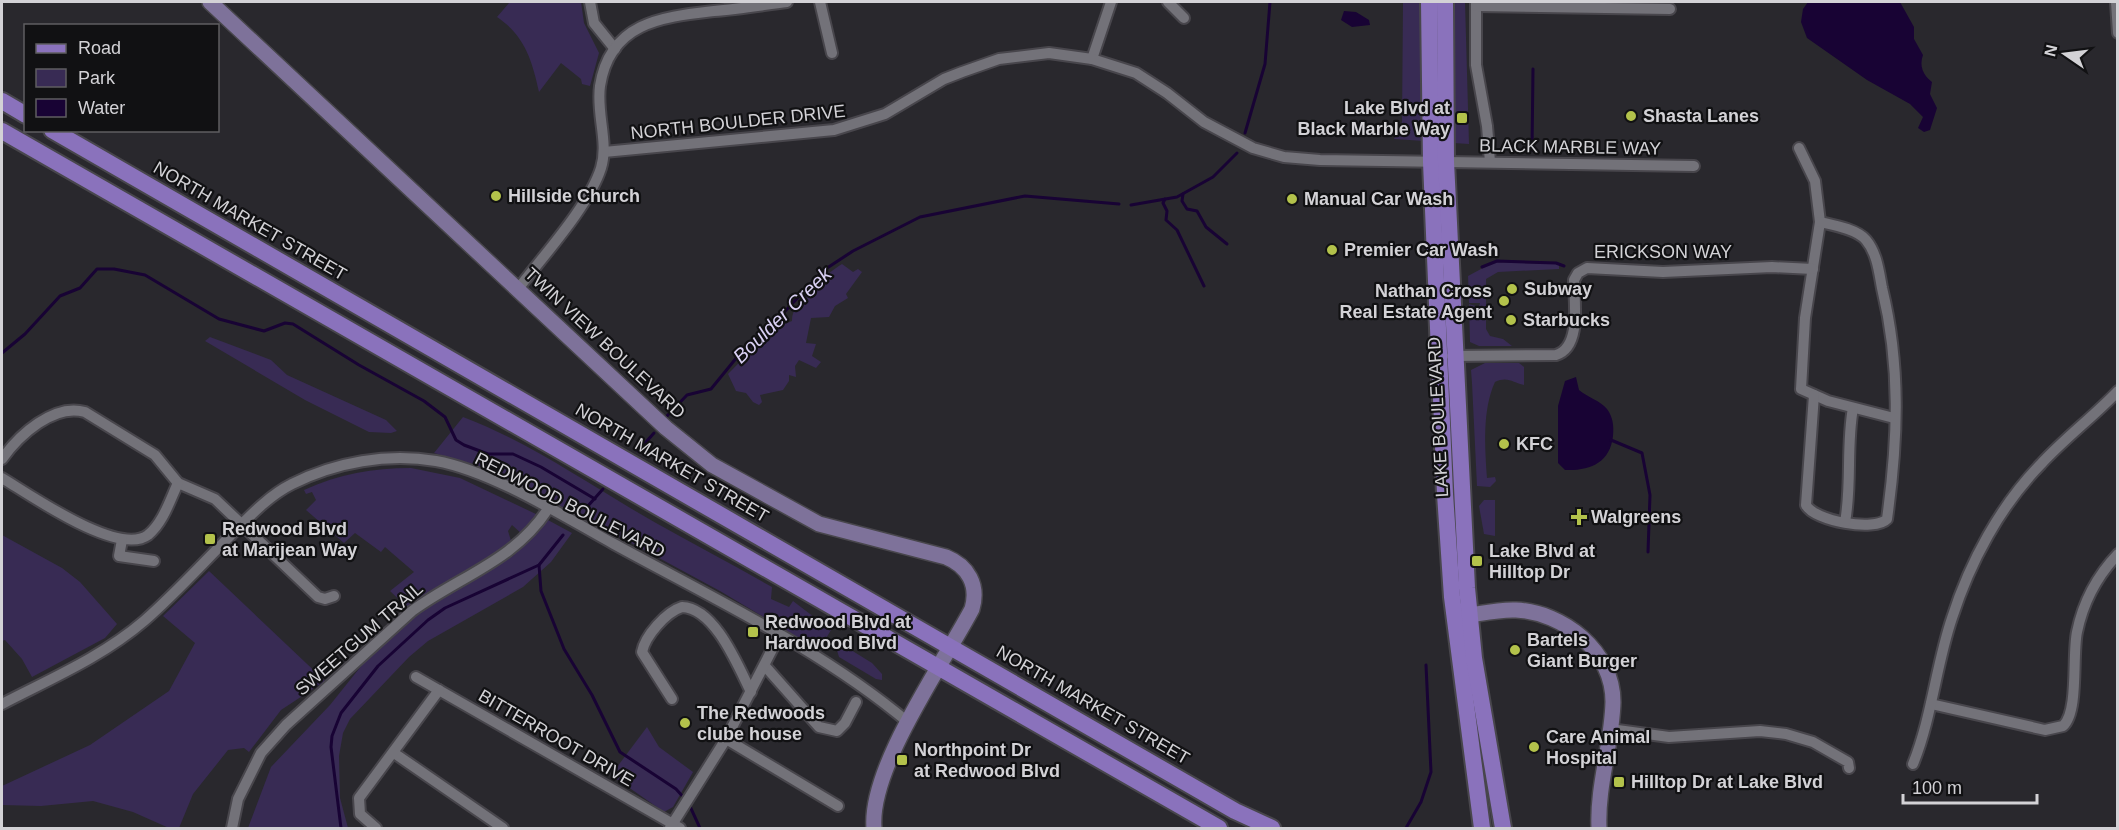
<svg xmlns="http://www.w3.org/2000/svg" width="2119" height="830" font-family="Arial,sans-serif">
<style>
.green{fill:#382b54}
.water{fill:#180334}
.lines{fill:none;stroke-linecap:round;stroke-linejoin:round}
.stream{stroke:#180334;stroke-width:3}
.street-casing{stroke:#48464c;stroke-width:14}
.secondary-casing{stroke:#48464c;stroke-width:18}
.primary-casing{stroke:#48464c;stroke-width:20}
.street{stroke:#737279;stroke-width:10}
.secondary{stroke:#7e729a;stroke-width:15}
.primary{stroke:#8a72bc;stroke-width:16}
.poi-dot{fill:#b3c24b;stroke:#111113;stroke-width:2}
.labels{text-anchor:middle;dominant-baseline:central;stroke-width:4.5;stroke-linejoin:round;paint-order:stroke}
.poi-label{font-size:18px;font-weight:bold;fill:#d3d2d6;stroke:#111113;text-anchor:start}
.street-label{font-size:18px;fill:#d3d2d6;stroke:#111113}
.water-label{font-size:20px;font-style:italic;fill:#d9d0f3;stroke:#111113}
</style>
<rect width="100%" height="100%" fill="#29282d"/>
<g class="green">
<path d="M532 2H581L584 23 599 53 590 86 582 84 581 79 561 63 539 92C532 60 525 36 497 17L509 3Z"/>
<path d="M1403 2H1465L1469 144 1394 139 1402 122Z"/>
<path d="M1494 262 1559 264V269L1498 272 1486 279V329L1490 336 1503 339 1512 346H1479L1470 342 1469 304 1479 307 1480 303H1469L1468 276Z"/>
<path d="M842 264 853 272 858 269 862 272 846 294 848 298 835 306 829 317 811 318 806 343 816 344 812 356 821 362 816 368 799 360 795 366 796 377 789 375V381L783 390 760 395 762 402 759 405 753 402 746 393 736 391 728 374 772 329 792 321C791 301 826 274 842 264Z"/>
<path d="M210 337 271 360 287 375 386 420 397 431 391 433 369 432 305 400 205 341Z"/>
<path d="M1485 363H1519L1524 367V385C1513 383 1508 376 1495 382 1482 410 1485 448 1487 478L1495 477 1496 481 1490 487 1477 486 1472 383 1471 370Z"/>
<path d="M463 417C532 443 592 487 656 523 694 544 733 565 772 587L771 599 789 607 793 601 831 630 819 650 720 591 585 518 480 466 434 453Z"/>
<path d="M411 468 460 478 538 515 522 534 512 525 508 531 512 544 409 609 390 591 414 572 385 547 381 552 355 533 344 543 306 510 316 500 312 492 306 494 304 490C339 474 373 468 411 468Z"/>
<path d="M1484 500H1495V536L1484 534 1479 506Z"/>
<path d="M546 519 572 533 551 562 523 587 428 641 409 657 350 719 343 733 339 756 340 798 348 828H248L271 767 330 705 366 660 415 613 513 556Z"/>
<path d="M2 535 62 568 80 582 117 624 105 638 32 677 22 659 5 640 2 641Z"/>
<path d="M209 571 325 681 281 710 249 752 244 748 228 750 193 794 179 828H169L133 812 93 801 41 806 2 805V786L90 745 169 691 195 643 163 616Z"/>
<path d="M838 642 872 663 882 674V680L876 679 839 657 836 647Z"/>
<path d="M647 727 659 747 693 772 673 807 664 812 611 775Z"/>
</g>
<g class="water">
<path d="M1808 2H1900L1914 27V39L1923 55C1919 66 1923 75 1932 82L1930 94 1937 108 1930 130 1924 132 1918 128 1923 117 1910 104 1867 80 1807 38 1801 22 1803 9Z"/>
<path d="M1344 11 1356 12 1369 20 1370 25 1352 27 1341 20Z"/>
<path d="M1576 377 1579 390C1587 397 1601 401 1607 409 1613 417 1614 426 1613 436 1610 463 1590 471 1565 470L1558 463V406L1565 381Z"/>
</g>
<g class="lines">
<g class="stream">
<path d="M1245 133 1265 64 1270 2"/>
<path d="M1532 150 1533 69"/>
<path d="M1183 194 1182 201 1187 209 1197 211 1206 227 1227 244"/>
<path d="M1165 199 1163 203 1167 211 1166 220 1177 230 1204 286"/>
<path d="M1131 205 1177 197 1213 177 1237 153"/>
<path d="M1482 267 1497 261 1556 263 1564 266"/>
<path d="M2 353 25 334 60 296 80 288 97 269H114L145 275 219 319 264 331 285 323 293 324 359 365 424 401 445 417 456 440 464 445 488 454H513L541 467 595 499"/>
<path d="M666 417 687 395 711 389 742 351 755 343 824 270 853 251 920 217 1025 196 1119 204"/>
<path d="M1611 440 1642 453 1650 495 1648 552"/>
<path d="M638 451 654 433"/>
<path d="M587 507 603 489"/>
<path d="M539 565 541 591 564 649 592 695 620 752 676 789 685 799"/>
<path d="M689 804 700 828"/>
<path d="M341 828 331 747 332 736 341 713 378 666 428 620 445 608 539 565 563 535"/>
<path d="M1406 828 1421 802 1431 772 1426 665"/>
</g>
<defs>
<g id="street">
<path d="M590 2 594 23 615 49"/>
<path d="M820 2 832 53"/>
<path d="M1168 2 1184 18"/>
<path d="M1476 2V65L1487 126 1490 162"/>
<path d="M2116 2 2118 33"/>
<path d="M1476 6 1670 9"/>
<path d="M1092 59 1111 2"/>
<path d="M1799 148 1815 181 1820 222 1805 318 1801 389 1828 401 1894 418"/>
<path d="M604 152 834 130 885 114 944 79 962 72 999 59 1049 53 1092 59 1136 73 1167 93 1204 122 1253 148 1284 157 1320 160 1694 166"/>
<path d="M518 289C543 256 589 206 601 168 609 142 596 114 600 86 610 22 662 17 714 11 739 9 763 5 787 2"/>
<path d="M1452 356 1556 355C1582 347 1574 301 1574 280L1578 273 1587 268 1663 272 1772 267 1813 269"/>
<path d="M1814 395 1806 505C1814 521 1875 532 1887 519 1898 440 1901 366 1882 288 1879 272 1877 253 1866 240 1857 229 1833 225 1820 222"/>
<path d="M2 459C19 435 54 403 85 412L155 455 178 483 215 499 318 597 325 599 334 596"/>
<path d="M2 478C29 494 118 557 148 535 163 523 170 500 178 483"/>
<path d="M1845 522C1852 485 1846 446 1853 408"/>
<path d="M122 540 119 556 154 561"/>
<path d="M765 666 819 727 837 731 845 723 856 702"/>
<path d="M416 677 680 828"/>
<path d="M672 699 642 652C645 636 666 612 682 607 715 608 738 666 751 692"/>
<path d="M2 704C50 679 102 657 144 621 174 595 202 564 231 535 249 517 268 496 292 484 336 462 387 453 436 461 492 471 563 516 614 544 714 599 821 649 909 723"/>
<path d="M1931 704 2045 730 2063 726C2079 712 2072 655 2077 632 2083 603 2097 576 2118 554"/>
<path d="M1610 729 1669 737 1760 731 1786 734 1813 742 1848 762 1849 768"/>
<path d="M726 739 838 806"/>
<path d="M394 753 503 828"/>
<path d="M1913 764C1932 717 1936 665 1952 618 1970 562 2000 506 2041 464 2065 438 2093 417 2118 391"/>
<path d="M232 828 238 799 261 753 286 725 412 611C460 576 514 561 548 509"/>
<path d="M376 828 360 814 359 798 439 690"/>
<path d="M670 828 726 739 779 636"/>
</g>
<g id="secondary">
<path d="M210 2 666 428 712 465 819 524 946 557C968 566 979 585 972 609 943 664 869 768 874 828"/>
<path d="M1457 617C1477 615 1496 609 1516 610 1563 612 1613 651 1613 702 1612 744 1597 786 1599 828"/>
</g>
<g id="primary">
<path d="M1429 2 1431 162 1445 494 1452 597 1482 828"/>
<path d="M1445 2 1446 162 1467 588 1474 658 1503 828"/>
<path d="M2 101 26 115"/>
<path d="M52 130 1235 811 1272 828"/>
<path d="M2 131 1219 828"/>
</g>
</defs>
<use href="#street" class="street-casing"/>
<use href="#secondary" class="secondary-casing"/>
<use href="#primary" class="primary-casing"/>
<use href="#street" class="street"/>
<use href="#secondary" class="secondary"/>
<use href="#primary" class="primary"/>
</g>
<g class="poi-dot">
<circle cx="1631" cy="116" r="6"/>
<rect x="1456" y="112" width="12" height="12" rx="3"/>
<circle cx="496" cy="196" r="6"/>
<circle cx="1292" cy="199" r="6"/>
<circle cx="1332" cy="250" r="6"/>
<circle cx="1512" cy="289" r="6"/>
<circle cx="1504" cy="301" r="6"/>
<circle cx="1511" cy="320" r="6"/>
<circle cx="1504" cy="444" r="6"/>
<path d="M1576 508h6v6h6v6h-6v6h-6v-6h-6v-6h6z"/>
<rect x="204" y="533" width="12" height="12" rx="3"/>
<rect x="1471" y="555" width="12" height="12" rx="3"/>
<rect x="747" y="626" width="12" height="12" rx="3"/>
<circle cx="1515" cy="650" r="6"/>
<circle cx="685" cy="723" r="6"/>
<circle cx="1534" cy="747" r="6"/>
<rect x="896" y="754" width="12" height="12" rx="3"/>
<rect x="1613" y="776" width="12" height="12" rx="3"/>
</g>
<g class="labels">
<g class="poi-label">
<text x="1450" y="108" text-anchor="end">Lake Blvd at<tspan x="1450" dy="21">Black Marble Way</tspan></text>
<text x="1643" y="116">Shasta Lanes</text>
<text x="508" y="196">Hillside Church</text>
<text x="1304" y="199">Manual Car Wash</text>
<text x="1344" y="250">Premier Car Wash</text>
<text x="1524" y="289">Subway</text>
<text x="1492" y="291" text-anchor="end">Nathan Cross<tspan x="1492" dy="21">Real Estate Agent</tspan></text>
<text x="1523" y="320">Starbucks</text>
<text x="1516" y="444">KFC</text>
<text x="1591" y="517">Walgreens</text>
<text x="222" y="529">Redwood Blvd<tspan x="222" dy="21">at Marijean Way</tspan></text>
<text x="1489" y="551">Lake Blvd at<tspan x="1489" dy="21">Hilltop Dr</tspan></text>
<text x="765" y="622">Redwood Blvd at<tspan x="765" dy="21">Hardwood Blvd</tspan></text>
<text x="1527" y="640">Bartels<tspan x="1527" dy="21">Giant Burger</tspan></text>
<text x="697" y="713">The Redwoods<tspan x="697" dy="21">clube house</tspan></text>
<text x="1546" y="737">Care Animal<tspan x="1546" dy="21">Hospital</tspan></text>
<text x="914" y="750">Northpoint Dr<tspan x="914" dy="21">at Redwood Blvd</tspan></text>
<text x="1631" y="782">Hilltop Dr at Lake Blvd</text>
</g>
<g class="street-label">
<text transform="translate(738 122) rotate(-6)">NORTH BOULDER DRIVE</text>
<text transform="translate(1570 147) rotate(1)">BLACK MARBLE WAY</text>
<text transform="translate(250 221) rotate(30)">NORTH MARKET STREET</text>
<text x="1663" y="252">ERICKSON WAY</text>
<text transform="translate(605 343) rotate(43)">TWIN VIEW BOULEVARD</text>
<text transform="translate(1438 417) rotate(-93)">LAKE BOULEVARD</text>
<text transform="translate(672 463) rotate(30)">NORTH MARKET STREET</text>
<text transform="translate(570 505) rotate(27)">REDWOOD BOULEVARD</text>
<text transform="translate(359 639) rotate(-41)">SWEETGUM TRAIL</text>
<text transform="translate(1093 705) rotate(30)">NORTH MARKET STREET</text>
<text transform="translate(556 738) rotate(30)">BITTERROOT DRIVE</text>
</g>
<g class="water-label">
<text transform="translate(782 315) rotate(-44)">Boulder Creek</text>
</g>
</g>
<rect width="2119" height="830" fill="none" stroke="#d3d2d6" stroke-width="6"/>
<rect x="24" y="24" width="195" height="108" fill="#111113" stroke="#5f5e61" stroke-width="1.5"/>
<rect x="36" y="44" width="30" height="9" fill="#8a72bc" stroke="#5f5e61" stroke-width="1.5"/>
<text x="78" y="54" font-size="18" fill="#d3d2d6">Road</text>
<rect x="36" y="69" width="30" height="18" fill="#382b54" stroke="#5f5e61" stroke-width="1.5"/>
<text x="78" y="84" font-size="18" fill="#d3d2d6">Park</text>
<rect x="36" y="99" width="30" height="18" fill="#180334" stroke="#5f5e61" stroke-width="1.5"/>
<text x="78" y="114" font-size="18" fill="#d3d2d6">Water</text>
<g transform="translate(2065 54) rotate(284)" stroke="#111113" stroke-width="4.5" paint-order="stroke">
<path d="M0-4.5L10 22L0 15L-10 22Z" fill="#d3d2d6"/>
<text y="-9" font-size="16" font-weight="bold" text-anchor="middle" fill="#d3d2d6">N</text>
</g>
<path d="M1903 794v9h134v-9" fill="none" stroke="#d3d2d6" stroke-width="3"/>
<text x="1912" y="794" font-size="18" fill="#d3d2d6" stroke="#111113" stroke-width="4.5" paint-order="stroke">100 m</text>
</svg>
